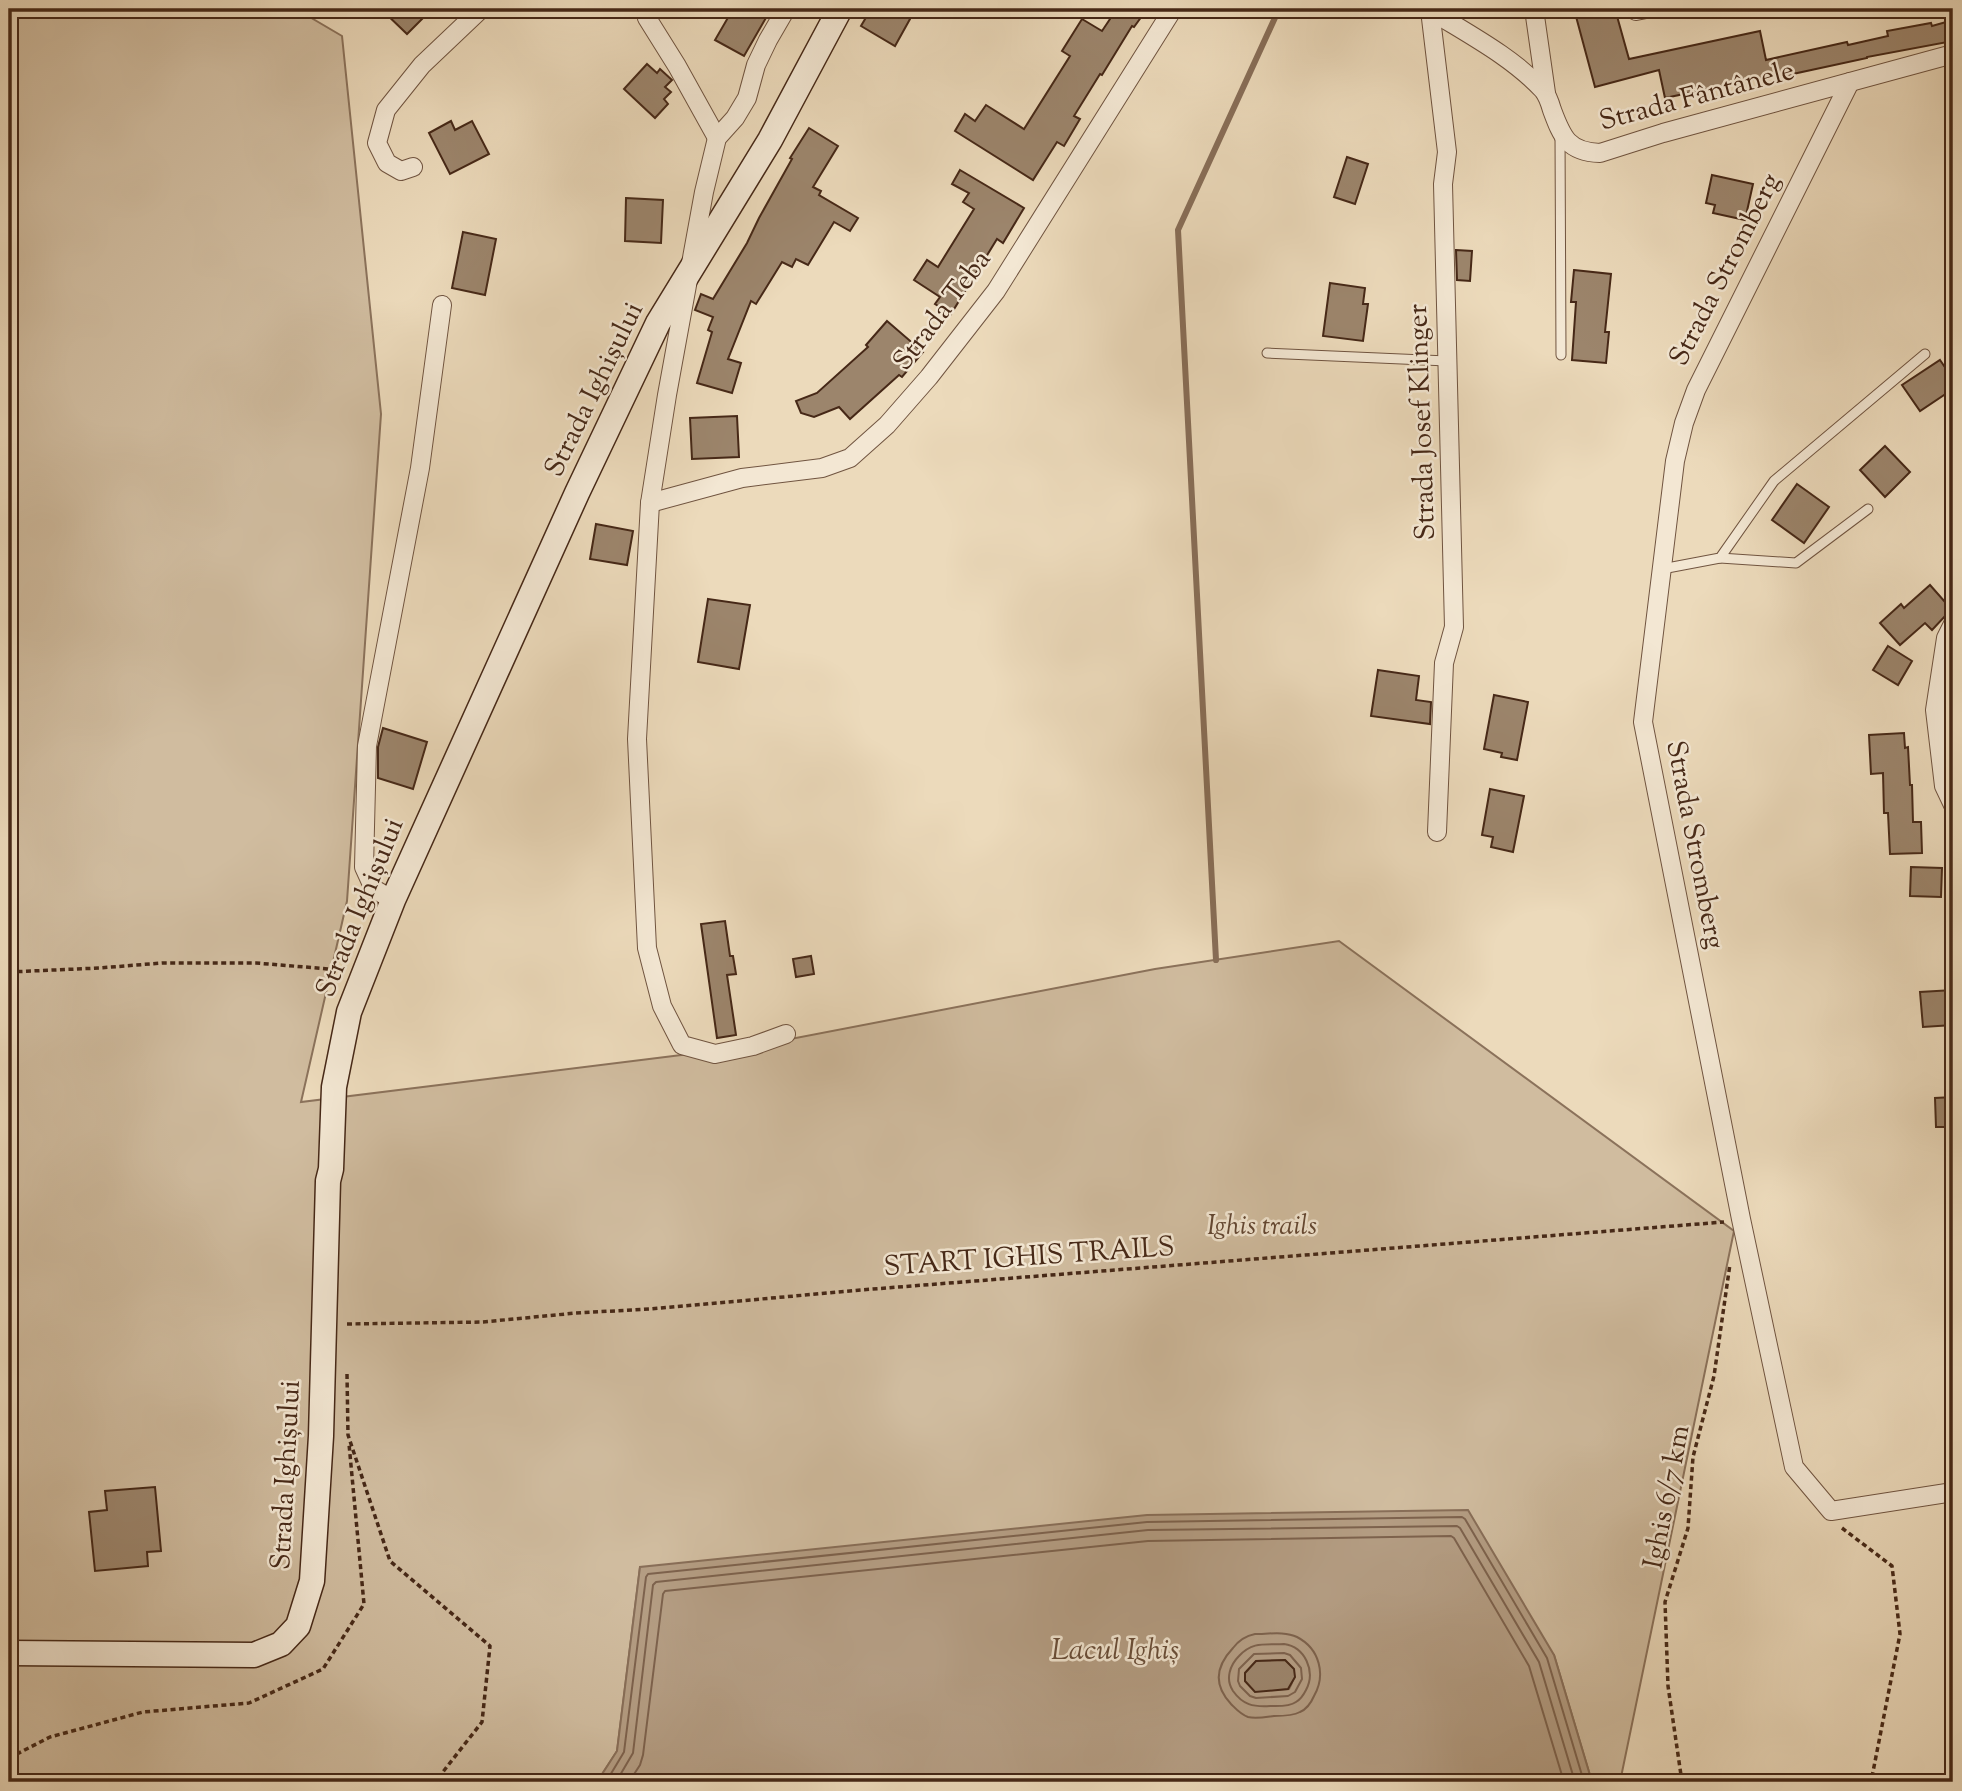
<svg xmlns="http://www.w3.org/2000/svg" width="1962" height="1791" font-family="'Sorts Mill Goudy',serif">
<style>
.green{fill:#d0bc9f;stroke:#8b725b;stroke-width:2}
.water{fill:#b49d83;stroke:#886e58;stroke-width:2;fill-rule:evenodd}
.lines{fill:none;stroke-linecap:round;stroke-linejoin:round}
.shore{stroke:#7d624d;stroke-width:2}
.stream{stroke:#886e58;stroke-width:6}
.building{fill:#9c856c;stroke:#462817;stroke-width:2}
.lane-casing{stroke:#705440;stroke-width:11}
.street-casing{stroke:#705440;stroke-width:20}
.secondary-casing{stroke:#462817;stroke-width:27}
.path{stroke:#462817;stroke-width:3.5;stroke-dasharray:5 3.5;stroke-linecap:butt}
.lane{stroke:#f3e7d3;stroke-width:9}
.street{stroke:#f3e7d3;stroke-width:18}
.secondary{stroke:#f3e7d3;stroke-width:24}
.labels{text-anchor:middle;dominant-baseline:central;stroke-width:5;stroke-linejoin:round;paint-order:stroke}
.street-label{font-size:28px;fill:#462817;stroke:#f3e7d3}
.park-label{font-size:28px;font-style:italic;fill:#624632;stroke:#f3e7d3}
.water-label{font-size:30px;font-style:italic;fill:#674b37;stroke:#f3e7d3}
</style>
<rect width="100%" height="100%" fill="#ecdabb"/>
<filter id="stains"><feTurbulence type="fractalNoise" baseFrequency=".00286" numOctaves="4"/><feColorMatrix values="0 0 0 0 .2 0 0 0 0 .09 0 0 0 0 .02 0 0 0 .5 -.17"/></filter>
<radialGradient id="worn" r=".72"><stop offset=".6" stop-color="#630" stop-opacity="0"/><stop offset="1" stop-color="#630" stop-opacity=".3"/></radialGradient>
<path class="green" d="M9 9H296L342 36 381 414 347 901 301 1102 754 1046 1155 969 1339 941 1734 1231 1620 1782H1592L1554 1655 640 1567 617 1751 597 1782H9Z"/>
<path class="water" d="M1468 1510 1554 1655 1592 1782H597L617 1751 640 1567 1147 1515ZM1285 1660C1296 1671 1296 1676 1289 1689L1255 1691 1245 1681V1673L1256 1661Z"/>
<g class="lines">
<g class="shore">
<path d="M1255 1634C1268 1634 1285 1631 1297 1637 1320 1649 1326 1675 1314 1696 1311 1703 1307 1709 1300 1712 1293 1716 1283 1716 1274 1716 1266 1717 1256 1719 1248 1717 1240 1714 1236 1709 1231 1704 1213 1685 1216 1666 1233 1648 1239 1640 1245 1636 1255 1634Z"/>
<path d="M1284 1644C1305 1647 1316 1671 1306 1690 1304 1694 1301 1699 1296 1702 1289 1707 1278 1706 1270 1706 1253 1707 1243 1705 1233 1691 1225 1679 1230 1665 1239 1656 1253 1641 1265 1645 1284 1644Z"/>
<path d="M1284 1653 1290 1655 1301 1668 1302 1679 1295 1692 1288 1696 1256 1698 1250 1696 1240 1686 1238 1681 1239 1669 1254 1654Z"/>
<path d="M606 1782 624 1752 646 1577 648 1574 1147 1522 1462 1517 1465 1519 1547 1658 1584 1782"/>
<path d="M616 1782 633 1753 653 1585 656 1582 1148 1530 1457 1526 1460 1528 1539 1662 1575 1782"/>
<path d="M629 1782 640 1765 643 1755 663 1594 665 1591 1148 1541 1451 1536 1454 1538 1529 1666 1564 1782"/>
</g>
<path class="stream" d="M1216 960 1178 230 1279 9"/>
</g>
<g class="building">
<path d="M381 9H432L407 34Z"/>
<path d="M733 9H771L744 56 715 40Z"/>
<path d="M871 9H894L910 19 895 46 861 26Z"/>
<path d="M1108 9H1147L1134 27 1132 26 1102 75 1100 74 1074 116 1080 119 1064 146 1057 142 1033 180 955 131 965 114 975 121 986 105 1024 129 1070 56 1062 51 1082 19 1102 31 1114 13Z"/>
<path d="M1574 9H1615L1629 59 1760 31 1766 60 1847 42 1848 45 1888 36 1887 31 1931 23 1932 26 1953 20V41L1867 57V58L1788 75 1787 72 1665 98 1659 70 1595 87Z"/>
<path d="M647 64 657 73 660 69 672 80 665 87 671 92 664 99 668 104 655 118 624 89Z"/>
<path d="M451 121 455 130 472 121 489 154 450 174 429 133Z"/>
<path d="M809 128 838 146 813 187 821 191 819 195 858 218 850 231 834 222 808 265 796 259 792 267 782 262 756 304 751 301 728 359 741 363 732 393 697 383 712 332 708 330 713 317 695 310 701 294 713 299 747 243 759 218 792 159 790 158Z"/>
<path d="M1347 157 1368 164 1355 204 1334 197Z"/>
<path d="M960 170 1024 208 1003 243 997 239 951 314 935 304 940 297 914 280 927 260 938 267 974 209 963 202 969 193 952 184Z"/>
<path d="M1712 175 1753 184 1745 220 1713 213 1715 205 1706 203Z"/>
<path d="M626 198 663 200 661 243 625 241Z"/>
<path d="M463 232 496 239 485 295 452 288Z"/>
<path d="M1456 250 1472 251 1470 281 1457 280Z"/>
<path d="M1574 270 1611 274 1605 332H1609L1606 363 1572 360 1576 302H1571Z"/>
<path d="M1330 283 1365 288 1363 304H1368L1363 341 1323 336Z"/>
<path d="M887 321 923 352 902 377 899 375 850 419 839 407 814 417 801 413 796 401 817 393 868 347 866 345Z"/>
<path d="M1940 360 1953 379V389L1920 411 1902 385Z"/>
<path d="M737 416 739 457 692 459 690 418Z"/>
<path d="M1885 446 1910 472 1885 497 1860 470Z"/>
<path d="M1797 484 1829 507 1804 543 1772 520Z"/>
<path d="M596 524 633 531 627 565 590 559Z"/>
<path d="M1930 585 1953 611 1946 615 1932 630 1925 623 1900 645 1880 623 1901 604 1904 608Z"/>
<path d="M708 599 750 605 739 669 698 662Z"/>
<path d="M1888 646 1912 661 1898 685 1873 670Z"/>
<path d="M1378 670 1419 676 1416 700 1431 702 1430 724 1371 716Z"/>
<path d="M1494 695 1528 702 1517 760 1501 757 1502 753 1484 749Z"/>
<path d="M383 728 427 742 413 789 378 778V747Z"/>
<path d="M1904 733 1905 748 1908 747 1910 785H1912L1913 822H1921L1922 853 1890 854 1888 813H1884L1883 773 1871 774 1869 735Z"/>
<path d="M1490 789 1524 796 1513 852 1491 847 1493 837 1482 835Z"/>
<path d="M1911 867 1942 868 1941 897 1910 896Z"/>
<path d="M725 921 730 956H733L736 974 727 975 736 1035 717 1038 701 924Z"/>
<path d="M811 956 814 974 796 977 793 959Z"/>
<path d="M1953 990V1025L1923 1027 1920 992Z"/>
<path d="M1953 1097V1127H1936L1935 1098Z"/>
<path d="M155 1487 161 1551 147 1552 148 1566 95 1571 89 1512 107 1510 105 1491Z"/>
<path d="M1285 1660 1294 1669 1295 1677 1288 1689 1255 1692 1245 1681V1673L1256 1661Z"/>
</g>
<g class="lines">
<defs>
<g id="lane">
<path d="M1560 134 1561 355"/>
<path d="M1267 353 1447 361"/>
<path d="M1720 558 1796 563 1868 509"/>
<path d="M1662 569 1720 558 1774 481 1925 354"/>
</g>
<g id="street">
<path d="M1428 9C1468 34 1511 56 1543 90 1548 96 1550 103 1552 110 1562 137 1568 152 1600 153L1663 133 1953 54"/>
<path d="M1534 9 1546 93"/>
<path d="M1430 10 1447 152 1443 184 1454 627 1444 663 1437 832"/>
<path d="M1636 11 1646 9"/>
<path d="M647 18 677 66 717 138"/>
<path d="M1850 82 1696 390 1684 423 1675 461 1643 722 1741 1219 1794 1467 1831 1511 1953 1492"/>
<path d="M413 167 401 171 387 163 377 143 386 110 422 65 481 9"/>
<path d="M650 503 742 478 822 468 850 458 887 425 929 377 996 291 1173 9"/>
<path d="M1953 624 1946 638 1935 710 1944 786 1953 805"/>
<path d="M393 900 374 889 364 867 367 746 420 468 442 305"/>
<path d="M786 1034 753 1046 715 1054 682 1045 662 1006 647 948 637 739 650 503 667 395 704 192 717 138 735 118 747 98 756 65 768 40 786 9"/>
</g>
<path id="secondary" d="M9 1653 254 1655 281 1644 298 1626 312 1581 321 1436 328 1181 331 1169 334 1087 349 1012 393 900 577 493 658 323 770 140 840 9"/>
</defs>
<use href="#lane" class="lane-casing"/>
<use href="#street" class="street-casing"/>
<use href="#secondary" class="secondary-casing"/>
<g class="path">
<path d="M9 972 99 968 162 963H256L329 969 341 975"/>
<path d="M347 1324 483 1322 576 1313 650 1309 861 1290 1724 1222"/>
<path d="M347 1374 348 1435 390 1561 490 1646 482 1722 435 1782"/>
<path d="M1842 1528 1892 1566 1900 1634 1871 1782"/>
<path d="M9 1758 50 1737 143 1712 249 1703 323 1669 364 1604 349 1444"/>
<path d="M1682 1782 1668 1686 1665 1602 1688 1528 1693 1457 1714 1376 1730 1264"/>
</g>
<use href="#lane" class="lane"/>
<use href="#street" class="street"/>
<use href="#secondary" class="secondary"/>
</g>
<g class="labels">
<g class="street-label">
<text transform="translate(1697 97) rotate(-15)">Strada Fântânele</text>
<text transform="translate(1726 270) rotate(-63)">Strada Stromberg</text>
<text transform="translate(943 311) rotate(-53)">Strada Teba</text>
<text transform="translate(595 390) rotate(-64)">Strada Ighișului</text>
<text transform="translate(1423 422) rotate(-92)">Strada Josef Klinger</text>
<text transform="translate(1694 845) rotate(79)">Strada Stromberg</text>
<text transform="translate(361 908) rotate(-68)">Strada Ighișului</text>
<text transform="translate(1029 1258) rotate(-4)">START IGHIS TRAILS</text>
<text transform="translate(287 1475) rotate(-87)">Strada Ighișului</text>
<text transform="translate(1668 1497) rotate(-79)">Ighis 6/7 km</text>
</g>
<g class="park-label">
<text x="1262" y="1227">Ighis trails</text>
</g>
<g class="water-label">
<text x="1115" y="1651">Lacul Ighiș</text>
</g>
</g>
<rect width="1962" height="1791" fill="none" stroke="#ecdabb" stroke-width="35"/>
<rect x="10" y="10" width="1941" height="1770" fill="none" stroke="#462817" stroke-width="3.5"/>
<rect x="18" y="18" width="1927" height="1756" fill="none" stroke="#462817" stroke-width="2"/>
<rect width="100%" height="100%" filter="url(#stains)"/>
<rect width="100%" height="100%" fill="url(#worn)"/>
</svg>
